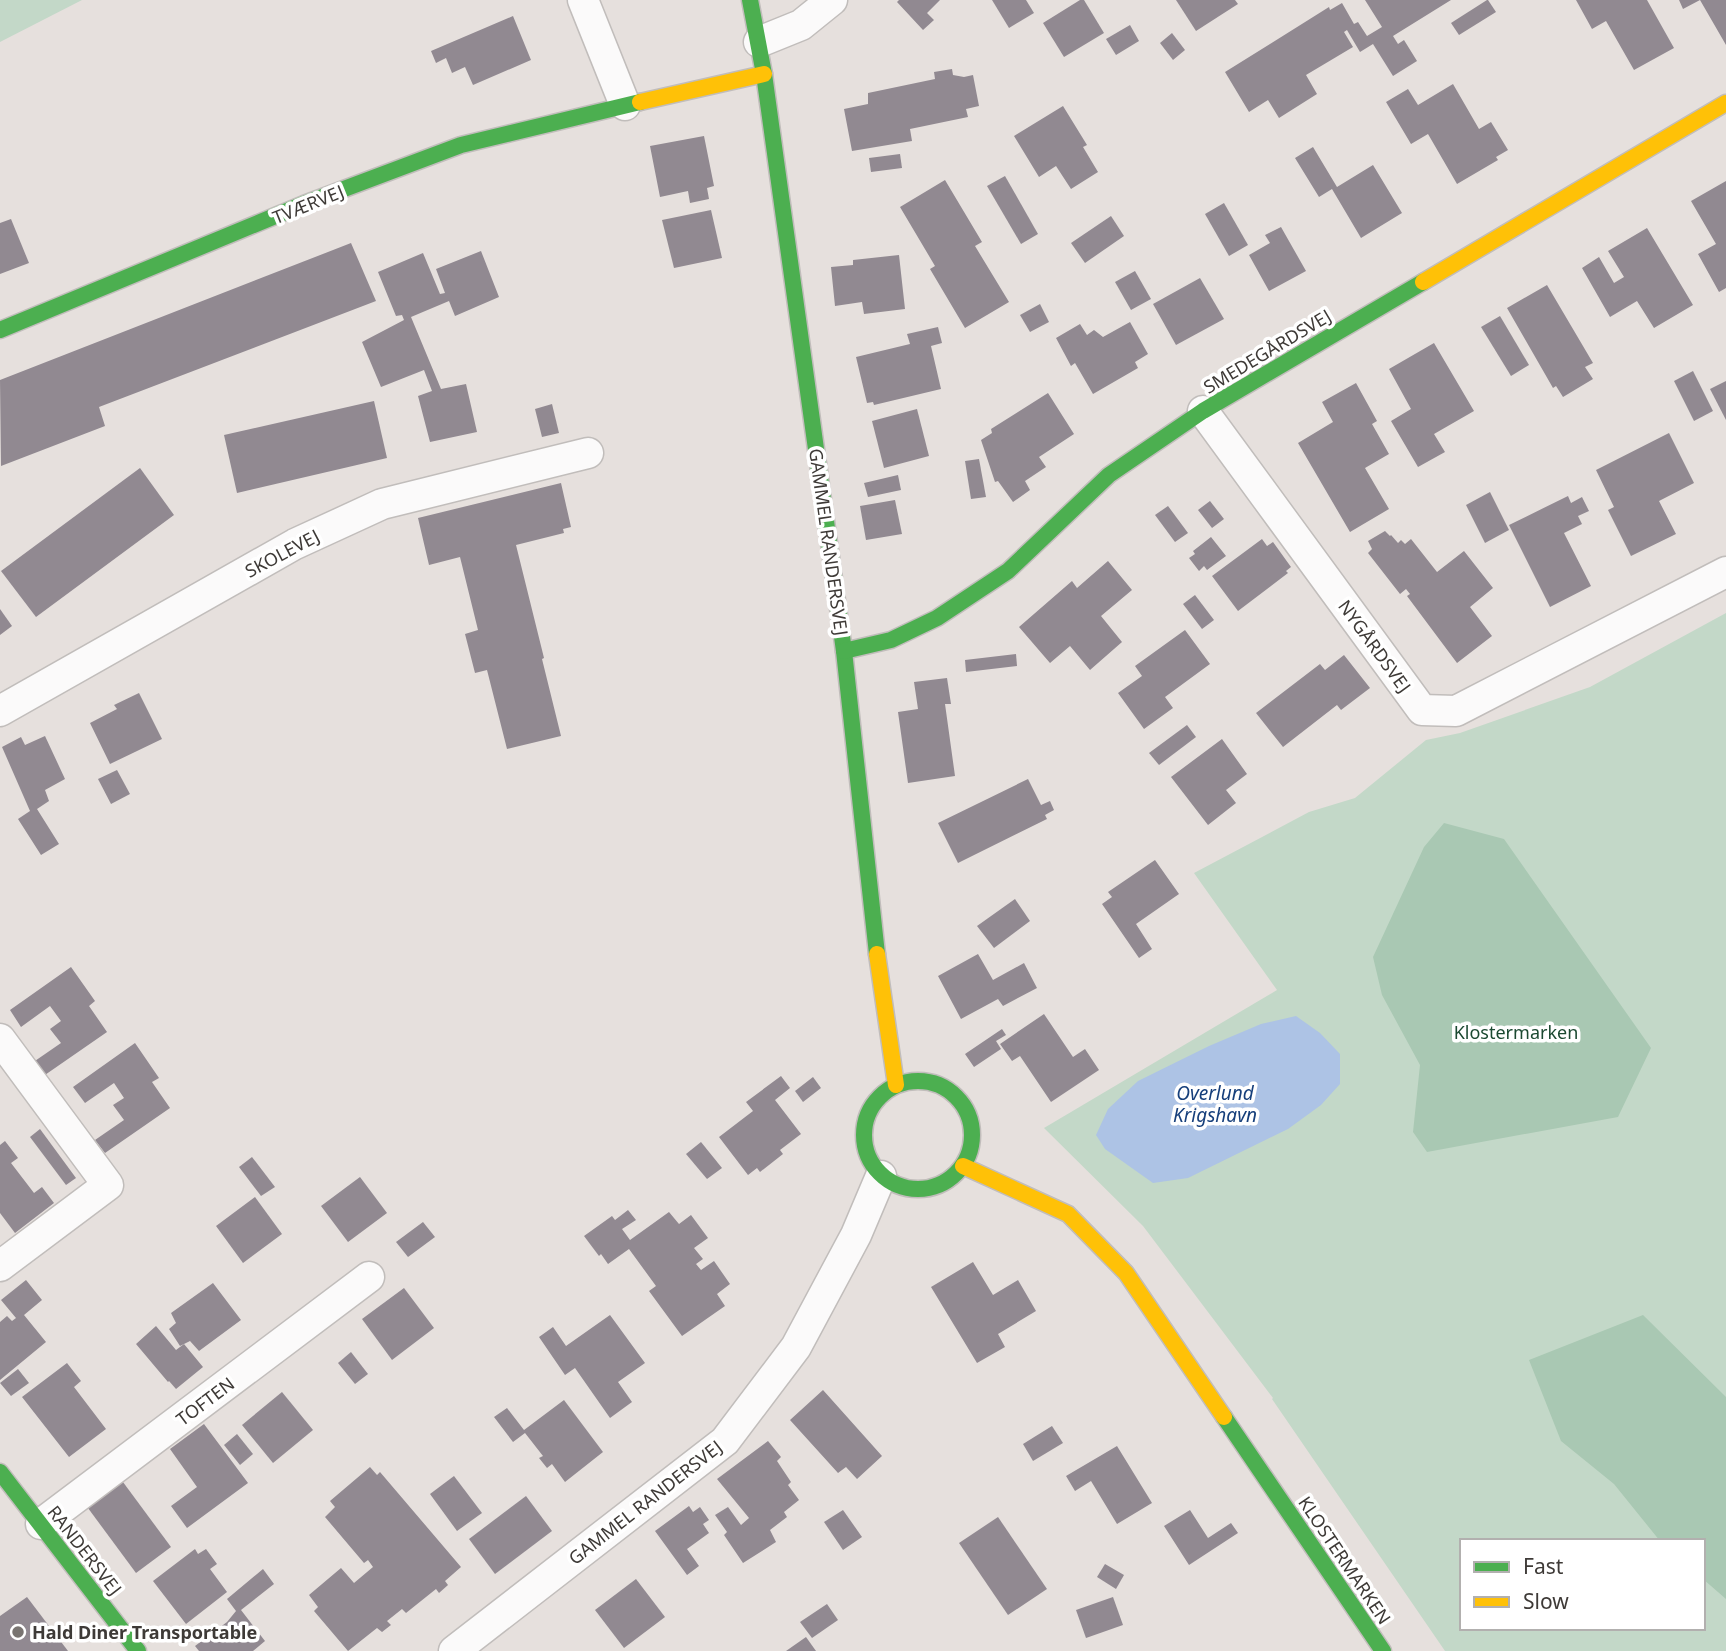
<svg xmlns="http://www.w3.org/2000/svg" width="1726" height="1651" font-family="'Noto Sans',sans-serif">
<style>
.green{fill:#c3d8c8;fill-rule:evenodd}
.forest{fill:#a9c8b3}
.water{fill:#adc3e5}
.building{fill:#918991}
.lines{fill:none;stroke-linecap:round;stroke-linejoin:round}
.street-casing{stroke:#c1bdbb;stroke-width:33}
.fast-casing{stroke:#c1bdbb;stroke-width:19}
.slow-casing{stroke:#c1bdbb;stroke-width:19}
.street{stroke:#fbfafa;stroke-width:30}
.fast{stroke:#4caf50;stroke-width:16}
.slow{stroke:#ffc107;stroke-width:16}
.poi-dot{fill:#797471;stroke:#fff;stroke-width:2.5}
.labels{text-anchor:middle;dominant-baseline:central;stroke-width:7;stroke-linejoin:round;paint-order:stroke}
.street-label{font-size:18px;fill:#3e3a37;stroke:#fff}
.park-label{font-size:18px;fill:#1b4931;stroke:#fff}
.poi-label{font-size:18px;font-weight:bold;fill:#3e3a37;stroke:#fff;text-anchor:start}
.water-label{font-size:19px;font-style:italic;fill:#163f7b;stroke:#fff}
</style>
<rect width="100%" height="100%" fill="#e6e0dd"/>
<g class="green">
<path d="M0 0H82L0 42Z"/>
<path d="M1726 613V1651H1445L1272 1399 1273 1398 1143 1226 1044 1128 1277 990 1194 873 1309 812 1355 798 1426 740 1460 733 1590 687ZM1462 1541H1703V1628H1462Z"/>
</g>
<g class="forest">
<path d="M1444 823 1504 839 1651 1048 1618 1117 1427 1152 1413 1132 1420 1065 1382 995 1373 957 1424 847Z"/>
<path d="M1643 1315 1726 1397V1599L1703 1579V1541H1660L1614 1484 1561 1441 1529 1360Z"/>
</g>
<path class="water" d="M1296 1016 1320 1033 1340 1054V1084L1321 1105 1288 1129 1188 1178 1153 1183 1105 1149 1096 1135 1108 1109 1138 1081 1209 1046 1261 1024Z"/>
<g class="building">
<path d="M899 0H940L927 13 934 20 923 30 897 2Z"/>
<path d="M992 0H1026L1034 13 1009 28Z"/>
<path d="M1080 0H1084L1104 33 1064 57 1043 23Z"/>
<path d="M1176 0H1235L1238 4 1196 31Z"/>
<path d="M1365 0H1451L1393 36 1398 44 1404 40 1417 61 1393 76 1373 44 1360 52 1347 30 1344 32 1353 47 1306 75 1317 94 1279 118 1268 100 1249 112 1225 72 1329 7 1330 10 1342 3 1354 24 1358 22 1367 36 1382 27Z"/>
<path d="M1487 0H1488L1496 12 1459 35 1451 23Z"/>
<path d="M1576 0H1647L1674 48 1634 70 1606 21 1592 29Z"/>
<path d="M1679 0H1726V45L1700 0 1683 9Z"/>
<path d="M513 16 531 60 473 85 465 67 452 73 446 58 436 63 431 51Z"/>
<path d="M1130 25 1139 41 1116 55 1106 39Z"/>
<path d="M1172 33 1185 50 1173 60 1160 43Z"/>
<path d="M952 69 953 75 964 77 973 75 979 106 966 109 968 117 910 129 912 141 852 151 844 109 868 104V93L935 79 934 72Z"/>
<path d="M1453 84 1479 129 1491 122 1508 150 1496 157 1498 160 1457 184 1428 134 1411 144 1386 102 1408 89 1418 105Z"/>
<path d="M1063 106 1087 145 1083 147 1098 172 1071 189 1056 166 1039 177 1014 136Z"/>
<path d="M704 136 714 186 707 188 709 199 690 203 688 191 660 197 650 146Z"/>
<path d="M1313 147 1337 187 1373 165 1402 213 1361 238 1332 189 1319 197 1295 158Z"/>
<path d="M900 154 902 168 871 172 869 158Z"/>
<path d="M1005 176 1038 234 1021 244 987 186Z"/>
<path d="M945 180 982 242 975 246 1009 302 965 328 930 269 935 266 900 207Z"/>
<path d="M1726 181V288L1719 292 1698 254 1716 244 1691 201Z"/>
<path d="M1224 203 1248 245 1229 256 1205 214Z"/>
<path d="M711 210 722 258 674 268 662 220Z"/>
<path d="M1111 216 1124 236 1085 263 1071 243Z"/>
<path d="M11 219 29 263 0 274V223Z"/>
<path d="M1281 227 1306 271 1269 291 1249 255 1270 243 1265 235Z"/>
<path d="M1647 228 1693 305 1654 328 1637 301 1610 317 1582 268 1599 257 1614 283 1624 277 1608 251Z"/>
<path d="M351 243 376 301 99 407 105 426 1 466 0 380Z"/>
<path d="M481 251 499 297 455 316 449 301 411 317 441 389 466 384 477 432 430 442 418 396 432 391 424 370 381 387 362 342 404 320 402 315 396 316 378 272 423 253 440 294 445 293 436 269Z"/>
<path d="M899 255 905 309 864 314 862 302 835 306 831 267 853 265V260Z"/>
<path d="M1135 271 1151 299 1131 310 1115 282Z"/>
<path d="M1200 278 1224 319 1176 345 1153 304Z"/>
<path d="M1547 285 1593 363 1585 367 1593 379 1563 397 1556 386 1553 388 1507 308Z"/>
<path d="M1040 304 1049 322 1030 332 1020 315Z"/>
<path d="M1500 316 1529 365 1511 376 1481 327Z"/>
<path d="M1130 322 1148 354 1135 362 1138 368 1093 394 1075 363 1071 366 1056 338 1080 324 1087 335 1094 330 1103 337Z"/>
<path d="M938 327 942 343 931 346 941 389 874 405 873 402 867 403 856 357 910 344 907 334Z"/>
<path d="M1434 343 1474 411 1434 434 1445 452 1418 467 1391 421 1411 409 1389 369Z"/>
<path d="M1693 371 1713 411 1694 421 1674 381Z"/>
<path d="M1726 381V420L1710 389Z"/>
<path d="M1356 383 1377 421 1372 424 1389 454 1365 468 1389 509 1350 532 1298 443 1333 422 1322 402Z"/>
<path d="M1048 393 1074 434 1039 457 1046 467 1025 481 1030 490 1013 502 998 481 995 482 981 440 992 433 991 429Z"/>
<path d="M374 401 387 458 237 493 224 435Z"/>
<path d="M552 404 559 433 542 437 535 409Z"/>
<path d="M917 409 929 456 884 468 872 421Z"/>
<path d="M1669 433 1694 483 1659 501 1676 534 1631 556 1608 510 1614 507 1596 470Z"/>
<path d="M979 459 986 497 971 499 965 461Z"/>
<path d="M140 468 174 515 36 617 1 571Z"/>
<path d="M898 475 901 490 868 497 864 483Z"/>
<path d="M561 483 571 527 563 529 564 533 516 545 544 658 542 659 561 736 507 749 487 670 475 673 465 634 478 630 460 557 429 565 418 518Z"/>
<path d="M1490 492 1509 530 1485 543 1466 505Z"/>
<path d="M1568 496 1571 503 1582 497 1589 511 1578 516 1582 524 1564 533 1591 586 1550 607 1509 525Z"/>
<path d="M895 500 902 534 866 540 860 506Z"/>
<path d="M1210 501 1224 519 1212 528 1198 510Z"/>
<path d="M1168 506 1188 533 1175 542 1155 515Z"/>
<path d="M1385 531 1390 536 1391 535 1398 543 1401 540 1405 544 1411 539 1437 572 1464 551 1493 588 1470 607 1492 636 1457 663 1407 596 1410 594 1406 589 1400 594 1368 553 1372 549 1368 541Z"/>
<path d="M1211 537 1226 556 1207 570 1204 566 1199 571 1189 558 1195 554 1193 551Z"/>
<path d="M1262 539 1267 546 1273 542 1291 567 1286 571 1288 573 1238 611 1212 576Z"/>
<path d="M1108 561 1132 590 1101 616 1122 642 1090 670 1070 646 1050 663 1019 627 1072 581 1077 588Z"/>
<path d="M1195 595 1214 620 1202 629 1183 604Z"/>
<path d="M0 609 12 626 0 635Z"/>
<path d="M1185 630 1210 664 1165 697 1173 708 1144 729 1118 693 1142 676 1135 666Z"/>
<path d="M1016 654 1017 666 966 672 965 660Z"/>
<path d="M1344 655 1370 688 1341 710 1337 705 1283 747 1256 713 1320 664 1325 670Z"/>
<path d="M947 678 951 704H945L955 776 908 783 898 712 918 709 914 682Z"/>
<path d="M139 693 162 739 110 764 90 723 117 709 114 705Z"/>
<path d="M1187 725 1196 737 1159 765 1149 753Z"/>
<path d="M45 736 65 779 45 790 49 801 37 809 59 844 41 855 18 819 30 811 2 747 21 737 25 745Z"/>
<path d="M1222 739 1247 774 1226 790 1236 803 1208 825 1171 777Z"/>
<path d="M117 770 130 794 111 804 98 779Z"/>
<path d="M1028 779 1041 805 1050 801 1054 810 1045 815 1047 819 958 863 938 823Z"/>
<path d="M1155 860 1179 894 1136 924 1152 949 1139 958 1102 904 1112 897 1108 892Z"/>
<path d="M1015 899 1030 921 994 948 977 926Z"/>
<path d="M978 954 993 980 1024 963 1037 988 1003 1006 998 999 961 1019 938 976Z"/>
<path d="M71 967 95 1001 89 1006 107 1032 42 1077 32 1063 61 1043 50 1029 61 1021 50 1006 21 1027 10 1010Z"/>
<path d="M1044 1014 1073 1057 1085 1049 1099 1070 1051 1102 1020 1056 1012 1061 1000 1044Z"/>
<path d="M1002 1029 1006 1035 996 1041 1001 1049 974 1067 965 1054Z"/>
<path d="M135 1043 159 1078 152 1082 170 1108 105 1153 95 1140 124 1120 113 1105 124 1098 114 1083 85 1103 73 1087Z"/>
<path d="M781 1076 790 1088 775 1100 801 1134 780 1150 783 1154 760 1172 757 1168 748 1175 719 1137 753 1111 746 1102Z"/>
<path d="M813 1077 821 1088 803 1102 795 1091Z"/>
<path d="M40 1129 76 1178 66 1185 30 1137Z"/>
<path d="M5 1141 18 1158 11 1163 34 1193 42 1187 54 1203 15 1233 0 1213V1145Z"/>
<path d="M701 1142 722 1168 707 1179 686 1154Z"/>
<path d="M252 1157 275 1187 261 1196 239 1167Z"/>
<path d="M360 1177 387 1213 348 1242 321 1206Z"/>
<path d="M255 1197 282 1234 243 1263 216 1226Z"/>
<path d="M628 1210 636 1220 622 1229 630 1240 669 1212 679 1224 691 1215 708 1238 694 1248 703 1259 696 1264 701 1270 714 1261 730 1284 717 1294 725 1306 682 1336 649 1291 656 1286 629 1249 608 1264 601 1254 599 1256 584 1236 612 1216 615 1220Z"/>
<path d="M423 1222 435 1237 408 1257 396 1242Z"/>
<path d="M973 1262 993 1295 1018 1280 1036 1311 998 1334 1005 1347 977 1363 931 1287Z"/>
<path d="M26 1280 42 1300 24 1315 46 1342 0 1380V1322L7 1316 12 1321 16 1318 1 1300Z"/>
<path d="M213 1283 241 1320 199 1351 190 1341 180 1346 169 1329 176 1323 171 1313Z"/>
<path d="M404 1288 434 1328 392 1360 362 1319Z"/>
<path d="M610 1315 645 1363 618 1382 632 1402 610 1418 575 1368 565 1375 539 1337 553 1327 566 1346Z"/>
<path d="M156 1326 176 1350 184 1344 203 1367 176 1389 169 1381 168 1382 136 1344Z"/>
<path d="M351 1352 368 1374 355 1384 338 1363Z"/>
<path d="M67 1363 81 1381 74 1387 106 1429 69 1457 22 1397Z"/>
<path d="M18 1369 29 1383 11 1396 0 1383Z"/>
<path d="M823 1390 882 1456 857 1479 846 1467 838 1473 790 1420Z"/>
<path d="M282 1392 313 1430 273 1463 242 1425Z"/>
<path d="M564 1400 603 1452 565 1482 552 1464 547 1468 539 1458 543 1456 525 1433 513 1442 494 1417 507 1408 524 1430Z"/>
<path d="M204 1424 248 1483 187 1528 171 1506 197 1487 170 1449Z"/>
<path d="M1052 1426 1063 1443 1033 1461 1023 1444Z"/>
<path d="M237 1434 253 1454 240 1465 224 1445Z"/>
<path d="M768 1441 781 1457 777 1461 791 1482 788 1485 799 1500 784 1512 787 1517 770 1530 776 1542 743 1563 724 1535 727 1532 715 1515 728 1507 741 1525 749 1518 717 1479Z"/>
<path d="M1117 1446 1152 1503 1117 1524 1091 1481 1075 1491 1066 1476Z"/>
<path d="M370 1467 377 1475 380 1472 461 1567 445 1581 448 1585 439 1593 436 1589 406 1613 402 1609 387 1621 391 1625 382 1632 377 1628 348 1651 314 1611 318 1607 309 1595 341 1568 354 1583 373 1567 368 1560 364 1563 325 1517 335 1507 330 1501Z"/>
<path d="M454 1476 482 1513 457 1531 430 1494Z"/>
<path d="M120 1478 171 1547 136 1573 85 1504Z"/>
<path d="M526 1496 552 1531 495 1574 469 1539Z"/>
<path d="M689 1506 693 1512 700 1507 709 1520 703 1524 709 1533 687 1549 699 1566 687 1575 655 1531Z"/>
<path d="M843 1510 862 1537 843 1550 824 1522Z"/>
<path d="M1190 1510 1208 1538 1231 1523 1238 1533 1189 1565 1164 1526Z"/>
<path d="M998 1517 1047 1589 1008 1615 959 1543Z"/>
<path d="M195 1549 198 1554 206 1549 217 1564 210 1569 227 1592 186 1624 153 1581Z"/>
<path d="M1105 1564 1124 1575 1116 1589 1097 1577Z"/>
<path d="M263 1569 274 1584 241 1610 265 1641 253 1651H199L195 1646 227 1622 236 1611 227 1599Z"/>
<path d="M636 1579 665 1617 624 1648 595 1610Z"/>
<path d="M27 1597 68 1651H0V1616Z"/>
<path d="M1113 1597 1123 1625 1086 1638 1076 1610Z"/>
<path d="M827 1604 838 1620 812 1638 800 1622Z"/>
<path d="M806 1637 816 1651H786Z"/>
</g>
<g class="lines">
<defs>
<g id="street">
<path d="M583 0 625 105"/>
<path d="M759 42 801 25 832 0"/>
<path d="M1203 411 1422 710 1456 711 1726 572"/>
<path d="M0 711 295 544 382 504 588 453"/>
<path d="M0 1039 108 1185 0 1266"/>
<path d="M41 1524 369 1277"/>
<path d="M454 1651 725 1441 796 1347 856 1235 881 1176"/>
</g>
<g id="fast">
<path d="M750 0 764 74 844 651 877 954"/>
<path d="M0 330 304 204 461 145 640 102"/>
<path d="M844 651 891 640 937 618 1008 571 1109 475 1203 411 1423 282"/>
<circle cx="918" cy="1135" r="54"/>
<path d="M1224 1417 1383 1651"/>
<path d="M0 1472 138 1651"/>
</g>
<g id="slow">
<path d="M640 102 764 74"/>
<path d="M1423 282 1726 103"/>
<path d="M877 954 896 1085"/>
<path d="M963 1166 1068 1214 1126 1273 1224 1417"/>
</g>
</defs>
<use href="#street" class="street-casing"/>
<use href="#fast" class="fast-casing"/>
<use href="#slow" class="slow-casing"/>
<use href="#street" class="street"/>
<use href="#fast" class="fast"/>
<use href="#slow" class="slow"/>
</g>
<circle class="poi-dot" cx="18" cy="1632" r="7"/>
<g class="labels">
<g class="street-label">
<text transform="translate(308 204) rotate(-22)">TVÆRVEJ</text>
<text transform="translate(1267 351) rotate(-31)">SMEDEGÅRDSVEJ</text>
<text transform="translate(829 542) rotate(82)">GAMMEL RANDERSVEJ</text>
<text transform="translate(282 553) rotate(-28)">SKOLEVEJ</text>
<text transform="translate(1375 646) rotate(54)">NYGÅRDSVEJ</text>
<text transform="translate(205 1401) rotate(-37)">TOFTEN</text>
<text transform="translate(645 1502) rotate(-38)">GAMMEL RANDERSVEJ</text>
<text transform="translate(85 1550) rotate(52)">RANDERSVEJ</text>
<text transform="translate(1345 1560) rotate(56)">KLOSTERMARKEN</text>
</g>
<g class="park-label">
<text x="1516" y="1032">Klostermarken</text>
</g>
<g class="poi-label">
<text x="32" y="1632">Hald Diner Transportable</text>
</g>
<g class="water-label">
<text x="1215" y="1093">Overlund<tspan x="1215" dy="22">Krigshavn</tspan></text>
</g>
</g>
<rect x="1460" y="1539" width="245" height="91" fill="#ffffff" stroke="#b2b0af" stroke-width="2"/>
<rect x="1474" y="1562" width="35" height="10" fill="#4caf50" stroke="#b2b0af" stroke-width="2"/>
<text x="1523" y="1574" font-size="21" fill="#3e3a37">Fast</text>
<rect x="1474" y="1597" width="35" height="10" fill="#ffc107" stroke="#b2b0af" stroke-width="2"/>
<text x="1523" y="1609" font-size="21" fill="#3e3a37">Slow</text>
</svg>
